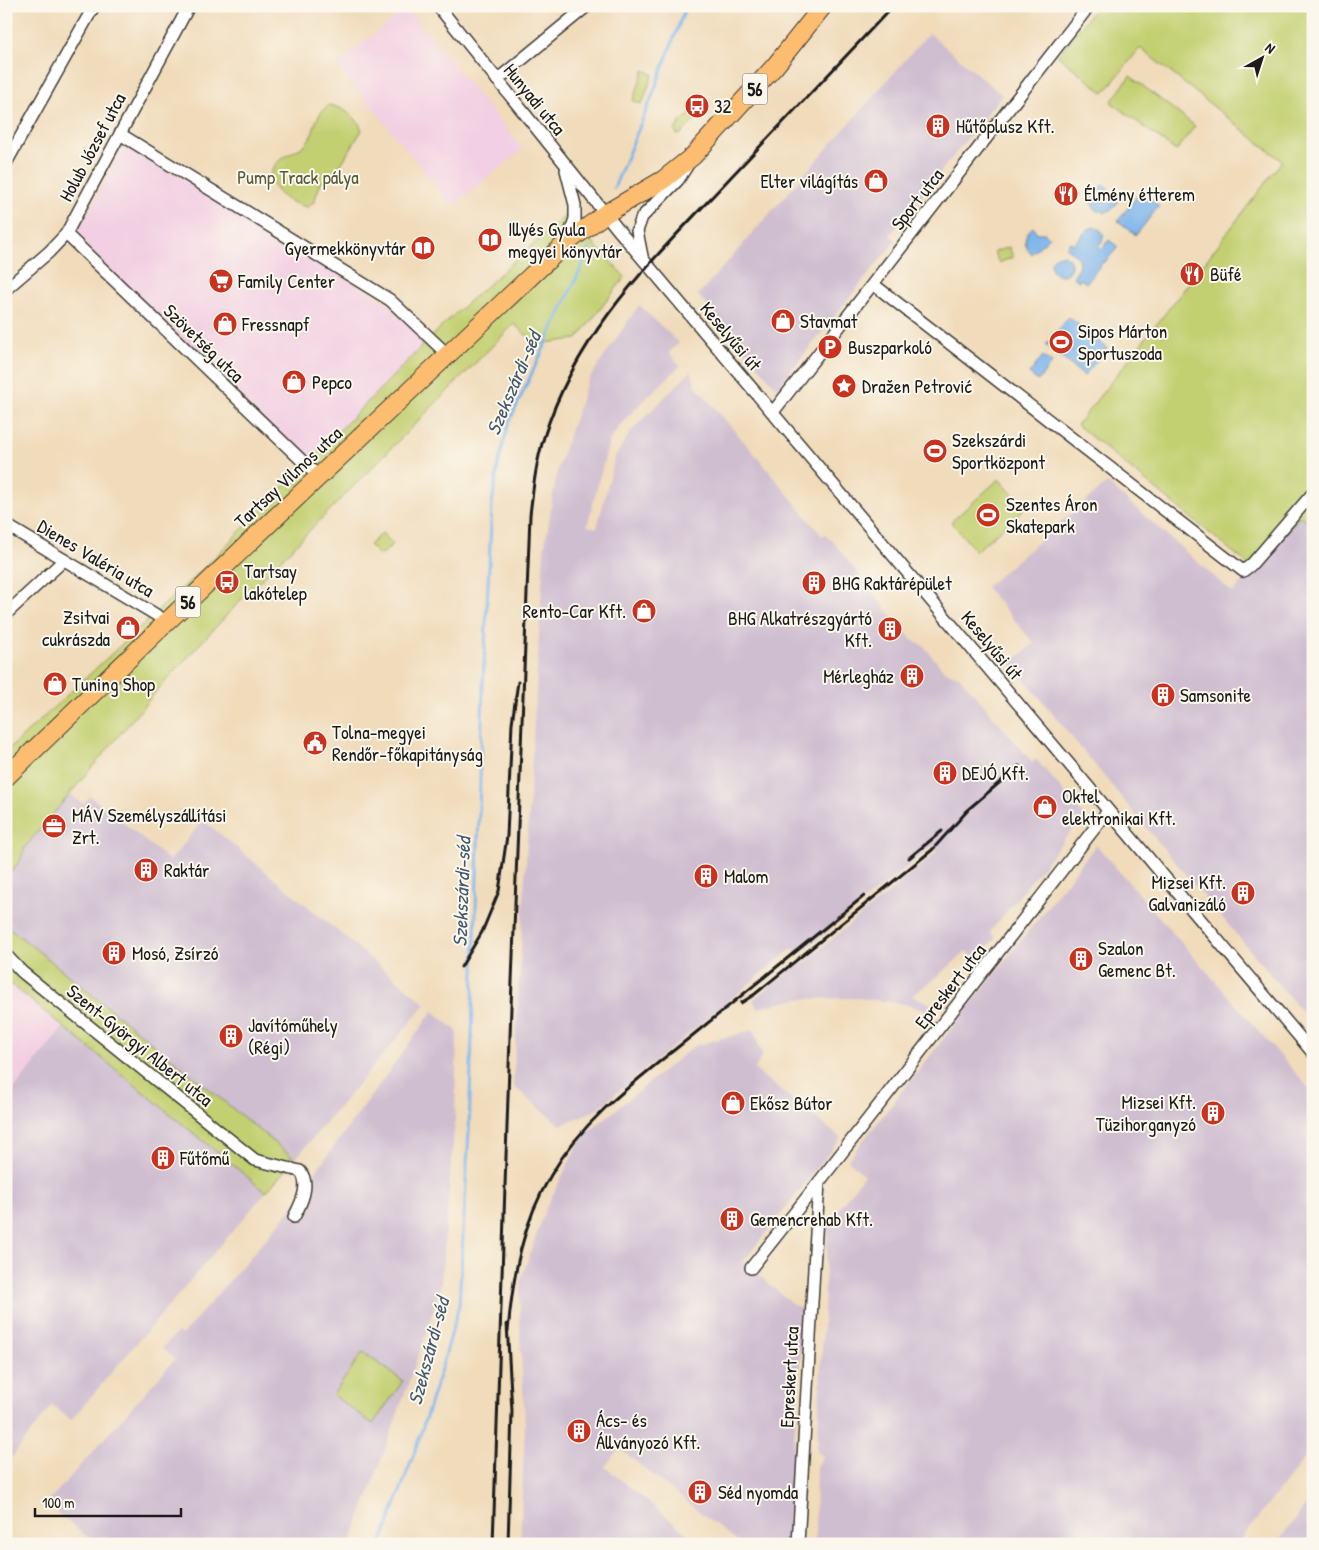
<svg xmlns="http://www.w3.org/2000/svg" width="1319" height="1550" font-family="'Patrick Hand',sans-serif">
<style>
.built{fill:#f2cfe2}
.industrial{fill:#cfbdd0}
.green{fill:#c3d071;stroke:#707646}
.water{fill:#7bb4eb;stroke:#4c6884}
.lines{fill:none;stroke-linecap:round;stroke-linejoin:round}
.stream{stroke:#7bb4eb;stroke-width:3}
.minor-casing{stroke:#3c3934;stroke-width:14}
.primary-casing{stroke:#3c3934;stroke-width:20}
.minor{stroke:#fff;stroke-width:11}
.primary{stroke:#fcbd6f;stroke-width:18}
.rail{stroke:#1c1c1c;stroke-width:3}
.labels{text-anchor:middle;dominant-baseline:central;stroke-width:4;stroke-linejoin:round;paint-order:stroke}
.shield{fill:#fbf7ec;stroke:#5f5e5a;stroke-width:1}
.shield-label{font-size:18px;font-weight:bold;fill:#1c1c1c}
.street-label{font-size:19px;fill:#1c1c1c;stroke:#fbf7ec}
.poi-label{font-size:19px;fill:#1c1c1c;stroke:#fbf7ec;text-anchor:start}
.park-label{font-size:19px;fill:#565b3a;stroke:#fbf7ec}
.water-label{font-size:20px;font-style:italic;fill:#42596f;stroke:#fbf7ec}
</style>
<rect width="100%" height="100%" fill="#fbf7ec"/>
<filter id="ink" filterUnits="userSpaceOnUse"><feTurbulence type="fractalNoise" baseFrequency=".02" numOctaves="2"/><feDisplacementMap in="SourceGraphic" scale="10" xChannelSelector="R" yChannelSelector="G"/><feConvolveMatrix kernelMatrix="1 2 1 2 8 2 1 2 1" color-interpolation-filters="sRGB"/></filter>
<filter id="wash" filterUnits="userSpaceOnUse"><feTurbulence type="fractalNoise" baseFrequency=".0096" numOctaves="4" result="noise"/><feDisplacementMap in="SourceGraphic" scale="20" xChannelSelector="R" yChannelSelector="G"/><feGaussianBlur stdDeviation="1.12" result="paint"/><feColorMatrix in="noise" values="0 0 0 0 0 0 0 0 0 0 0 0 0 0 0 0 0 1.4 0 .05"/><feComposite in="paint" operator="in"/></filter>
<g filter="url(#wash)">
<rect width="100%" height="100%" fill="#f0dbba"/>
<g class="built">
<path d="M406 8 523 149 453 206 337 65Z"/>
<path d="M124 143 392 306 427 341 307 462 76 236Z"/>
<path d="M6 980 63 1027 6 1100Z"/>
</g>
<g class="industrial">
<path d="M929 33 1002 95 890 235 896 240 777 388 698 295Z"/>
<path d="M639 305 679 343 669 352 680 366 634 410 619 426 609 442 587 526 597 528 615 457 631 431 691 371 696 386 758 458 822 536 825 534 830 540 831 539 860 576 859 577 912 640 924 646 944 671 959 676 1032 762 1036 759 1088 821 1079 829 1075 826 990 932 996 938 976 958 967 951 932 981 912 995 935 1006 933 1013 904 1004 858 998 798 999 757 1008 753 1000 789 970 802 964 937 852 932 846 798 955 793 948 596 1110 560 1125 513 1086 544 551 557 471 587 382Z"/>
<path d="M1107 483 1233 593 1300 516 1313 526V1025L1149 831 1011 663 1034 643 986 587Z"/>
<path d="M69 793 83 804 90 796 170 861 203 820 426 1004 295 1159 6 925V878L20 861 25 847Z"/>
<path d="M1096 845 1313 1093V1448L1237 1544H812L815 1541 816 1467 823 1456 817 1452 828 1224 864 1175 848 1160Z"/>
<path d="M433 1011 457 1031 455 1120 441 1283 428 1328 367 1500 350 1544H96L46 1504 175 1359 162 1348 178 1332 182 1335 310 1188 311 1178Z"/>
<path d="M63 1027 266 1192 71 1420 52 1405 6 1465V1100Z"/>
<path d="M753 1030 762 1054 755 1070 841 1138 743 1262 794 1305 804 1309 786 1544H740L619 1448 605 1467 700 1544H520L525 1424 520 1335V1282L546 1208 579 1143 586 1134 694 1046Z"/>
<path d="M1313 1496V1544H1276Z"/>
</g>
<g class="green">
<path d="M1097 6H1313V526L1300 516 1255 570 1077 425 1186 287 1282 161 1140 48 1104 93 1058 56Z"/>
<path d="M644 70 653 74 642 104 633 101Z"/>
<path d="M1130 76 1195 126 1176 151 1111 102Z"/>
<path d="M329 105C342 107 358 117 362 130L333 177 321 182 314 202 307 207C289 202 274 196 270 175 272 171 274 165 278 162 286 153 299 152 307 142 318 129 311 119 329 105Z"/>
<path d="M690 115 694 117V121L681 134 677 135 675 130 682 120Z"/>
<path d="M566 215 625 277 577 339 536 344 514 324 239 602 159 688 25 847 20 861 6 878V752L208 564 445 323Z"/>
<path d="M1009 247 1013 257 999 263 994 252Z"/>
<path d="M999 479 1025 508 976 551 951 522Z"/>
<path d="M382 533 393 544 380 556 369 545Z"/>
<path d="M6 925 295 1159 266 1192 6 980Z"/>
<path d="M363 1352 403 1381 373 1424 333 1395Z"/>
</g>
<g class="water">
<path d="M1104 184 1119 201 1112 209 1104 213 1101 210 1098 212 1090 203 1093 200 1090 196 1097 189Z"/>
<path d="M1141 191 1159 206 1136 235 1118 221Z"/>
<path d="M1033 227 1037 233H1045L1049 238 1031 254C1023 245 1023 235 1033 227Z"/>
<path d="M1095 227C1106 230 1105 240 1098 246L1101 249 1109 240 1118 247 1105 262H1103L1086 283 1081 279 1079 281 1073 277C1083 263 1080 256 1066 248L1070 242 1074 244 1088 229Z"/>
<circle cx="1061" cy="265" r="10"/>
<path d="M1069 317 1107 348 1084 376 1046 345Z"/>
<path d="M1043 356 1052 363 1038 381 1029 374Z"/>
</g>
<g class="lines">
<g class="stream">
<path d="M614 188 651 99 686 6"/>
<path d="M381 1544 416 1448 445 1357 459 1305 469 1130 483 686 492 504 498 465 509 422 583 264 589 248"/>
</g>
</g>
</g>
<g filter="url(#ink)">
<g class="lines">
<defs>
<g id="minor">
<path d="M438 6 620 232 1313 1053"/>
<path d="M497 80 587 6"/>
<path d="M120 134 390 300 448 355"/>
<path d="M6 163 94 6"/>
<path d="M566 170 575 205V219L567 241"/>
<path d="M66 234 319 477"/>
<path d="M642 256 637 231 642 217 678 180 687 166"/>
<path d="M873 284 1243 571 1251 565 1313 493"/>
<path d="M6 289 49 252 66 234 189 6"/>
<path d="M773 412 1089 6"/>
<path d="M6 525 168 622"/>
<path d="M6 614 64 560"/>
<path d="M6 955 22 972 255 1160 300 1171C311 1184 301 1204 294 1217"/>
<path d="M751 1268 819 1182"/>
<path d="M798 1544 819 1182 1108 811"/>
</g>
<path id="primary" d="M6 777 257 535 566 243 605 214 663 180 693 156 775 66 823 6"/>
</defs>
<use href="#minor" class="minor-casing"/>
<use href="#primary" class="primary-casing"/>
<use href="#minor" class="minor"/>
<use href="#primary" class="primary"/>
<g class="rail">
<path d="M965 812 1019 766"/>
<path d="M909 858 942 831"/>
<path d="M461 967 482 932 499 891 507 836 512 723 518 682"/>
<path d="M741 1003 755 994 932 850 969 809"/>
<path d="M507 1324 512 1411 508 1544"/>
<path d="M508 1331C513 1276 522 1223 551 1175 585 1116 641 1077 693 1035 750 988 807 942 864 896"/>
<path d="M493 1544 511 1007 530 515C533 489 536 462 544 437 578 329 654 259 729 179 784 121 839 64 893 6"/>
</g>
</g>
</g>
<defs>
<symbol id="bus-disc" viewBox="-11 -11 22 22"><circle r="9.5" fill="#c8321e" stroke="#fbf7ec"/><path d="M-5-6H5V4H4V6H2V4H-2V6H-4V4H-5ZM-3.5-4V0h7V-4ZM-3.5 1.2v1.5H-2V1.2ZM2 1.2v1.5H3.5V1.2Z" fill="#fff"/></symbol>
<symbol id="building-disc" viewBox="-11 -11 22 22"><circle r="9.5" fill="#c8321e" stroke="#fbf7ec"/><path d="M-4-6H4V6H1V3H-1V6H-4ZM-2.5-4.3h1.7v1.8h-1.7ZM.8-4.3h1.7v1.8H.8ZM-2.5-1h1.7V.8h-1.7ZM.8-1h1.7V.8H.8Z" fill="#fff"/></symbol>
<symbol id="shop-disc" viewBox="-11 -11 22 22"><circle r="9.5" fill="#c8321e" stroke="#fbf7ec"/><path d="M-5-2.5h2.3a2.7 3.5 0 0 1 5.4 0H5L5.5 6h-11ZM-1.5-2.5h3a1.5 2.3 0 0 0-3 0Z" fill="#fff"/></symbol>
<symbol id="restaurant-disc" viewBox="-11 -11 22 22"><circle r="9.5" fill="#c8321e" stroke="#fbf7ec"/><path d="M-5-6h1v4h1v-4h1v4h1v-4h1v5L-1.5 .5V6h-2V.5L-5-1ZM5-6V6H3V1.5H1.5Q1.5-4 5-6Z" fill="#fff"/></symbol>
<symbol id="library-disc" viewBox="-11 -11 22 22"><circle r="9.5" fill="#c8321e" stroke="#fbf7ec"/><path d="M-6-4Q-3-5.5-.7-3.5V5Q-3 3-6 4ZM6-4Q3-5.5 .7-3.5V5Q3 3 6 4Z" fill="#fff"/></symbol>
<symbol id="supermarket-disc" viewBox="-11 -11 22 22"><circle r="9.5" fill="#c8321e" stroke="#fbf7ec"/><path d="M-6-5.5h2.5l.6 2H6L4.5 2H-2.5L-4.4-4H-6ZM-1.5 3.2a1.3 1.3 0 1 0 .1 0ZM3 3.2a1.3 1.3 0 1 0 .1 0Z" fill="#fff"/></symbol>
<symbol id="stadium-disc" viewBox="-11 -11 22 22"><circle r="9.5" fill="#c8321e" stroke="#fbf7ec"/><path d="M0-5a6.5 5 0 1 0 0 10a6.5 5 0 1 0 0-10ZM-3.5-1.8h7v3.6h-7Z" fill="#fff"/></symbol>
<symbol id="parking-disc" viewBox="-11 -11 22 22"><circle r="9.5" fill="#c8321e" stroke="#fbf7ec"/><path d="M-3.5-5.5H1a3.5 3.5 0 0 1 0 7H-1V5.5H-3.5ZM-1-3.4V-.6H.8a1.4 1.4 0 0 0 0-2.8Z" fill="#fff"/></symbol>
<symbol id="sight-disc" viewBox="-11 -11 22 22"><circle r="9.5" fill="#c8321e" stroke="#fbf7ec"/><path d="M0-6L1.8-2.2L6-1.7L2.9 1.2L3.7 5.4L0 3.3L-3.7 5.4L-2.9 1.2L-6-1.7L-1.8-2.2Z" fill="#fff"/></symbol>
<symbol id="civic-disc" viewBox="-11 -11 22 22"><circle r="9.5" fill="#c8321e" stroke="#fbf7ec"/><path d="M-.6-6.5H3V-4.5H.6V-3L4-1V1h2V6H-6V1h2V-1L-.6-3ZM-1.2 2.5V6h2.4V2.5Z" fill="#fff"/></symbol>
<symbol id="office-disc" viewBox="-11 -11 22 22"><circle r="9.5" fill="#c8321e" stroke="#fbf7ec"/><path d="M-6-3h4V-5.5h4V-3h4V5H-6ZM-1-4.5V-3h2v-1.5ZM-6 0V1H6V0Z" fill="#fff"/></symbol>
</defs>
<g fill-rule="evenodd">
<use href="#bus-disc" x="683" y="92" width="28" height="28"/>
<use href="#building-disc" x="924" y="112" width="28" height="28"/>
<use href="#shop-disc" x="862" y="167" width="28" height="28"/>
<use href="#restaurant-disc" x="1052" y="180" width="28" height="28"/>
<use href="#library-disc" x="476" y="226" width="28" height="28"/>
<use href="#library-disc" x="409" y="234" width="28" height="28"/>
<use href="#restaurant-disc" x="1178" y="260" width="28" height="28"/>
<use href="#supermarket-disc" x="207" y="267" width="28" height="28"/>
<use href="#shop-disc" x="769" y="307" width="28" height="28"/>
<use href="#shop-disc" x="211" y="310" width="28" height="28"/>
<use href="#stadium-disc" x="1047" y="328" width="28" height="28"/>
<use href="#parking-disc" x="816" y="333" width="28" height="28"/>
<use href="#shop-disc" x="280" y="368" width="28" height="28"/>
<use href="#sight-disc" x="830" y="372" width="28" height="28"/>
<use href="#stadium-disc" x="921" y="437" width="28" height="28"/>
<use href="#stadium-disc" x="974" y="501" width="28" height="28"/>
<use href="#bus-disc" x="213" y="568" width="28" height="28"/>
<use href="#building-disc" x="800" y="569" width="28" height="28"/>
<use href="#shop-disc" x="630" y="597" width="28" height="28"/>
<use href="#shop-disc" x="114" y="614" width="28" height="28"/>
<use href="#building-disc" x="876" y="615" width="28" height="28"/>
<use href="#building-disc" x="898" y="662" width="28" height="28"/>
<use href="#shop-disc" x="41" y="670" width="28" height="28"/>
<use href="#building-disc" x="1149" y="681" width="28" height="28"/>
<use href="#civic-disc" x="301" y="729" width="28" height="28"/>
<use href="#building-disc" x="931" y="759" width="28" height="28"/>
<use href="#shop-disc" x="1031" y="793" width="28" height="28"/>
<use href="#office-disc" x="40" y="812" width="28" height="28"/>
<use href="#building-disc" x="132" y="856" width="28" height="28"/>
<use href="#building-disc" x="692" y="862" width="28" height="28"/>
<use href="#building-disc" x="1229" y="879" width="28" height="28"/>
<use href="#building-disc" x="100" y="939" width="28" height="28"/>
<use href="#building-disc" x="1067" y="945" width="28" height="28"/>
<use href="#building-disc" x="217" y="1022" width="28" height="28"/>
<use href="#shop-disc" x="719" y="1089" width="28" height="28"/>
<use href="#building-disc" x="1199" y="1099" width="28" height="28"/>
<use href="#building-disc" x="149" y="1144" width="28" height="28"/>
<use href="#building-disc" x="718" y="1205" width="28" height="28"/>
<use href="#building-disc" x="565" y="1417" width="28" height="28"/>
<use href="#building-disc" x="686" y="1478" width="28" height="28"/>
</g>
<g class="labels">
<g class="shield">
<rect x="742.5" y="73.5" width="25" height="31" rx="4"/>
<rect x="175.5" y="586.5" width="25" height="31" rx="4"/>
</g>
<g class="shield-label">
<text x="755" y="89">56</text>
<text x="188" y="602">56</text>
</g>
<g class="street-label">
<text transform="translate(535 99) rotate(51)">Hunyadi utca</text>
<text transform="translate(92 147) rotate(-62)">Holub József utca</text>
<text transform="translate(917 199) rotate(-52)">Sport utca</text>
<text transform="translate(731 336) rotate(50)">Keselyűsi út</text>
<text transform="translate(204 343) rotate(44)">Szövetség utca</text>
<text transform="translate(288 477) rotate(-43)">Tartsay Vilmos utca</text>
<text transform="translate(96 558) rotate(31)">Dienes Valéria utca</text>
<text transform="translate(992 645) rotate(50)">Keselyűsi út</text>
<text transform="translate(950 986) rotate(-52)">Epreskert utca</text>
<text transform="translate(140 1045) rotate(39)">Szent-Györgyi Albert utca</text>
<text transform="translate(789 1377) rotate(-87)">Epreskert utca</text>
</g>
<g class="poi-label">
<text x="714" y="106">32</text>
<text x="956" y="126">Hűtőplusz Kft.</text>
<text x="858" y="181" text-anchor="end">Elter világítás</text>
<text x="1084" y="194">Élmény étterem</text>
<text x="508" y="229">Illyés Gyula<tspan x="508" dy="22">megyei könyvtár</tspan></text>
<text x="406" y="248" text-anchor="end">Gyermekkönyvtár</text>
<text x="1210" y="274">Büfé</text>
<text x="238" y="281">Family Center</text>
<text x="800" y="321">Stavmat</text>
<text x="242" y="324">Fressnapf</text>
<text x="1078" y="331">Sipos Márton<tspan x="1078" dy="22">Sportuszoda</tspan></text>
<text x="848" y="347">Buszparkoló</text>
<text x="312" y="382">Pepco</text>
<text x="862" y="386">Dražen Petrović</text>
<text x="952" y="440">Szekszárdi<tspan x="952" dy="22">Sportközpont</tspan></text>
<text x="1006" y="504">Szentes Áron<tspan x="1006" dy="22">Skatepark</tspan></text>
<text x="244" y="571">Tartsay<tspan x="244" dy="22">lakótelep</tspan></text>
<text x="832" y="583">BHG Raktárépület</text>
<text x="626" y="611" text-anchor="end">Rento-Car Kft.</text>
<text x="110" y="617" text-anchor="end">Zsitvai<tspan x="110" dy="22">cukrászda</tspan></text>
<text x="872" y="618" text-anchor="end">BHG Alkatrészgyártó<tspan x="872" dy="22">Kft.</tspan></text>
<text x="894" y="676" text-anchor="end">Mérlegház</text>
<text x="72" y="684">Tuning Shop</text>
<text x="1180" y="695">Samsonite</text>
<text x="332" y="732">Tolna-megyei<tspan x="332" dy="22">Rendőr-főkapitányság</tspan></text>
<text x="962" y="773">DEJÓ Kft.</text>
<text x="1062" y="796">Oktel<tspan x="1062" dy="22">elektronikai Kft.</tspan></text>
<text x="72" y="815">MÁV Személyszállítási<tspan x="72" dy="22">Zrt.</tspan></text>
<text x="164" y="870">Raktár</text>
<text x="724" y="876">Malom</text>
<text x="1226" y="882" text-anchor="end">Mizsei Kft.<tspan x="1226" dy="22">Galvanizáló</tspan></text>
<text x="1098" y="948">Szalon<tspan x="1098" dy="22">Gemenc Bt.</tspan></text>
<text x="132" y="953">Mosó, Zsírzó</text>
<text x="248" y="1025">Javítóműhely<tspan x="248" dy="22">(Régi)</tspan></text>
<text x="1196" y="1102" text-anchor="end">Mizsei Kft.<tspan x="1196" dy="22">Tüzihorganyzó</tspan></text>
<text x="750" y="1103">Ekősz Bútor</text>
<text x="180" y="1158">Fűtőmű</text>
<text x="750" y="1219">Gemencrehab Kft.</text>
<text x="596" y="1420">Ács- és<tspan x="596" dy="22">Állványozó Kft.</tspan></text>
<text x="718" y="1492">Séd nyomda</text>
</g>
<g class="park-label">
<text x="298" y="177">Pump Track pálya</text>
</g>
<g class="water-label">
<text transform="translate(513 383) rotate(-67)">Szekszárdi-séd</text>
<text transform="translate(461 892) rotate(-88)">Szekszárdi-séd</text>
<text transform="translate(428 1351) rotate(-75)">Szekszárdi-séd</text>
</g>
</g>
<rect width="1319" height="1550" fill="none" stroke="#fbf7ec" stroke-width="25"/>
<g transform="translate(1262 58) rotate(39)" stroke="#fbf7ec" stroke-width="4" paint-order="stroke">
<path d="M0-4L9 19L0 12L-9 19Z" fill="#1c1c1c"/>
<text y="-8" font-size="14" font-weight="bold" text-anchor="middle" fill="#1c1c1c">N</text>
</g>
<path d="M35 1508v8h146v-8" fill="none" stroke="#1c1c1c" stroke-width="2.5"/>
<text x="42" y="1508" font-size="15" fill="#1c1c1c" stroke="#fbf7ec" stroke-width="4" paint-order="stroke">100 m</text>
</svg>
